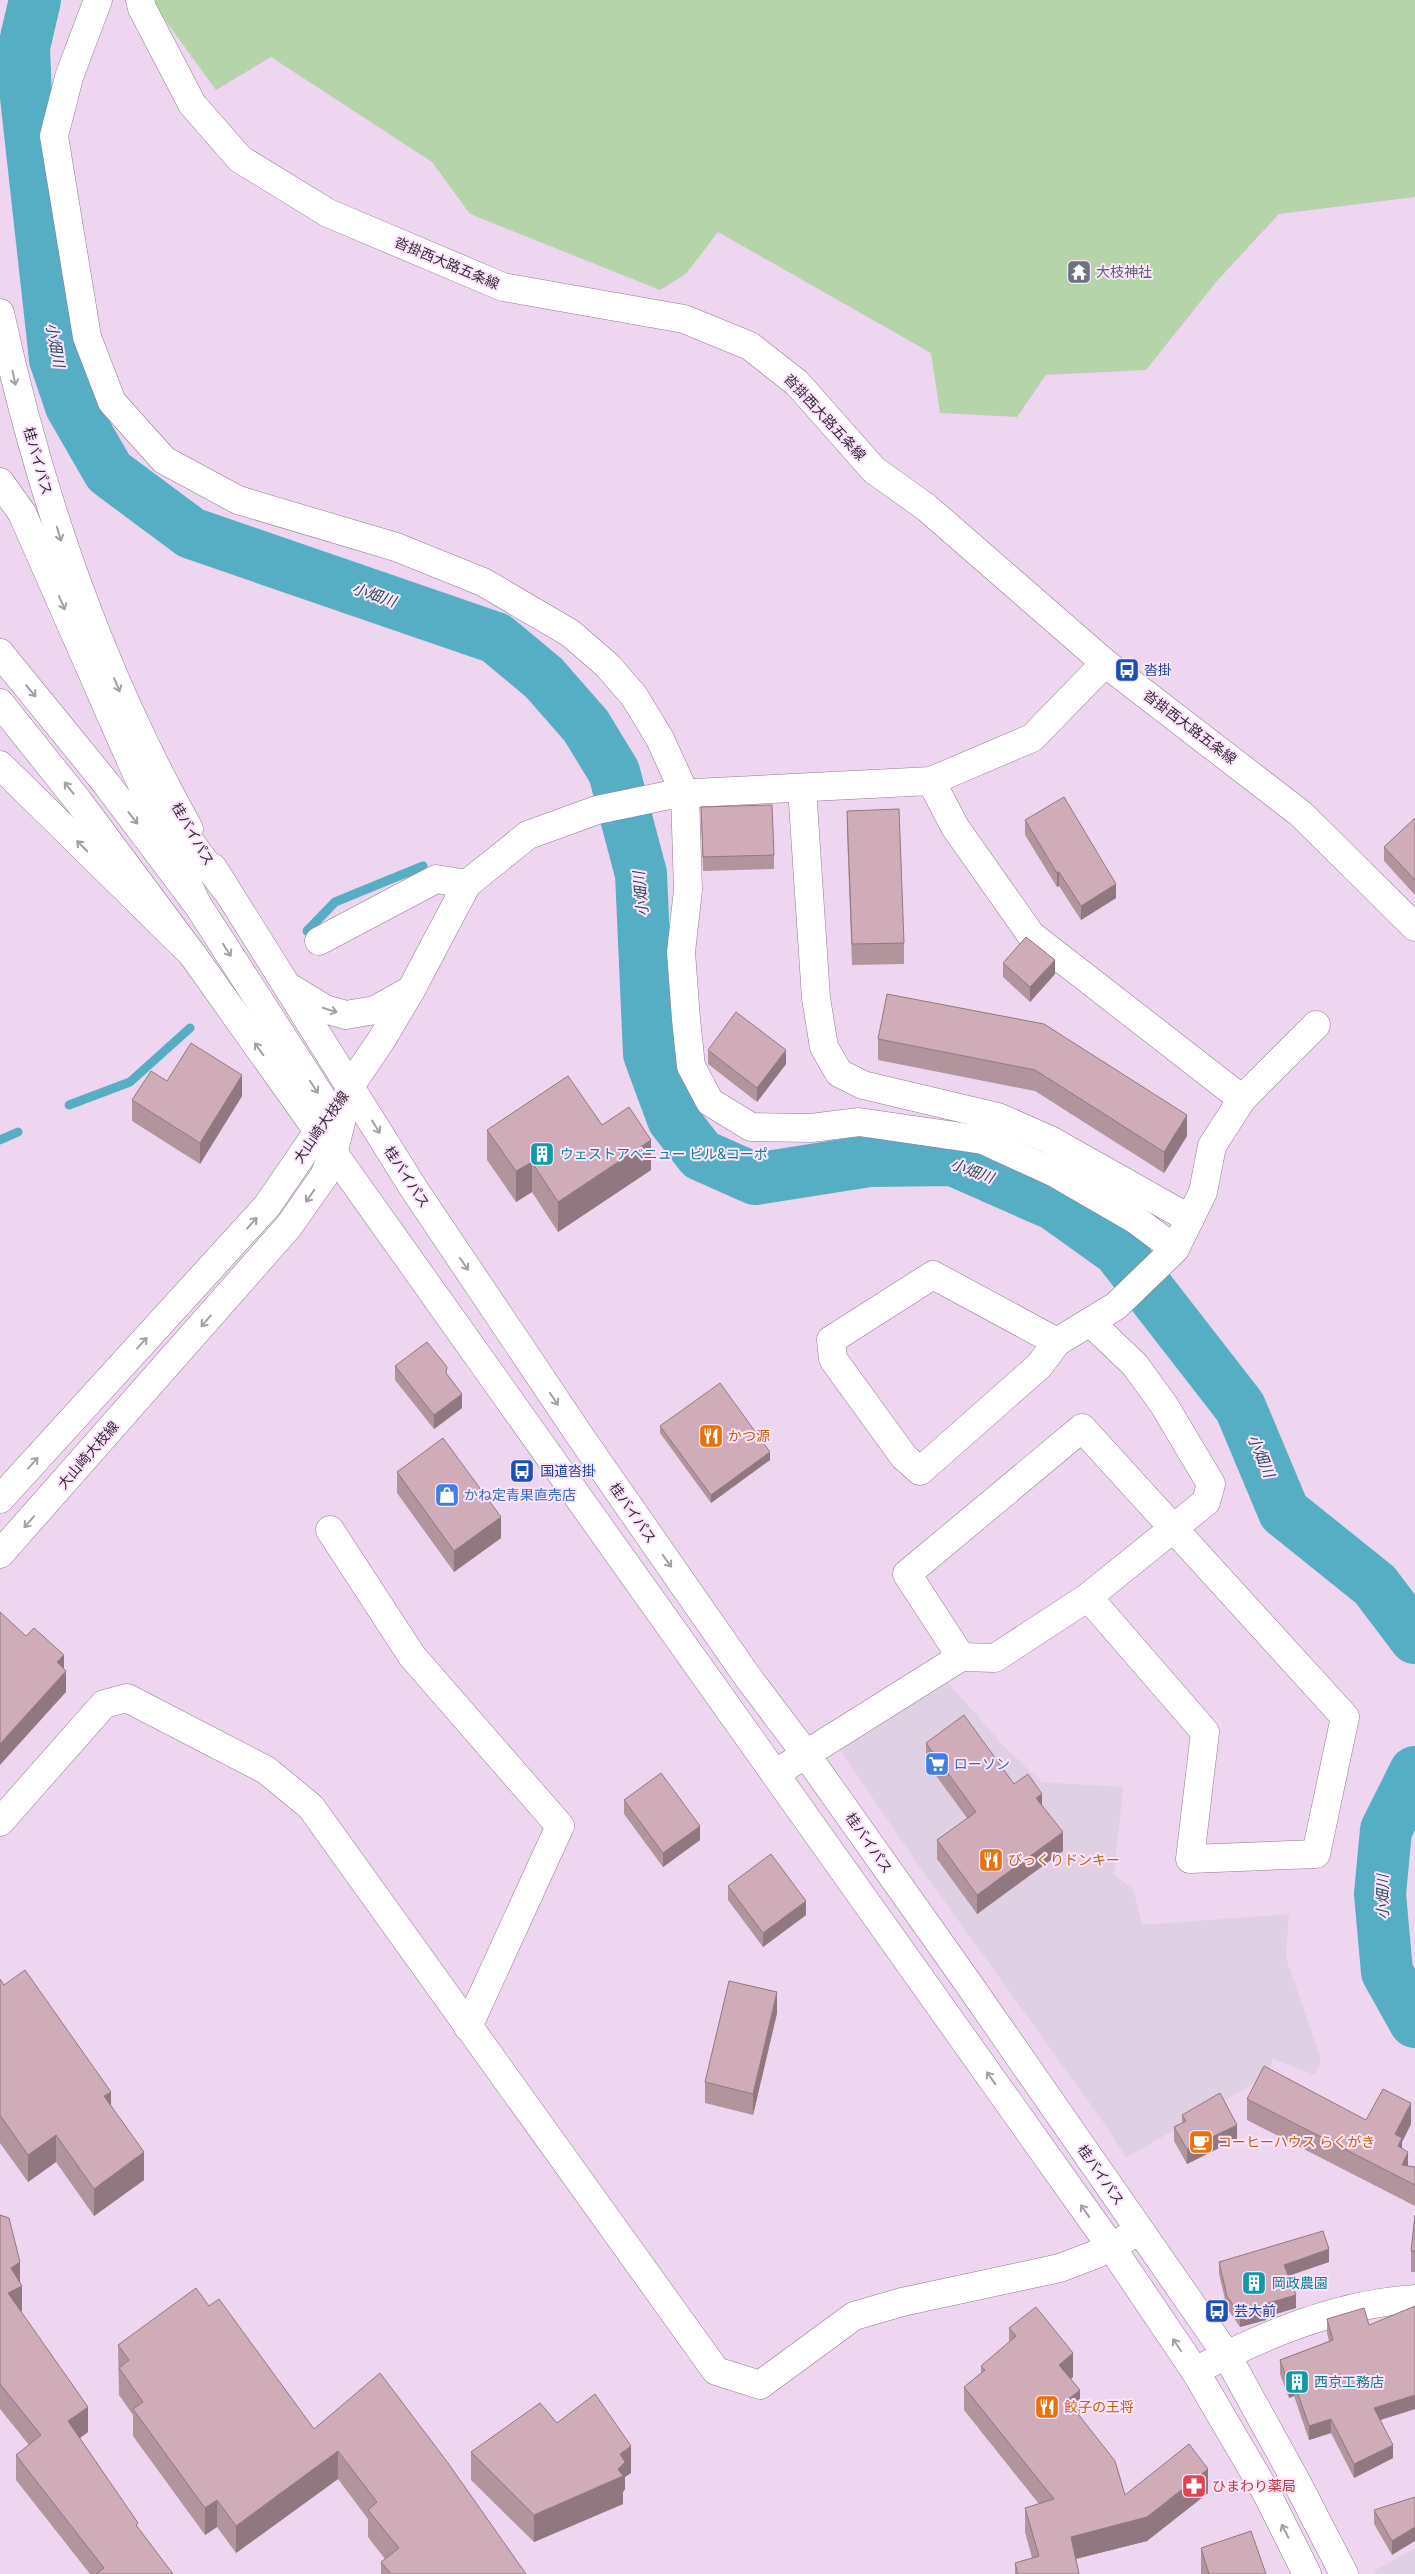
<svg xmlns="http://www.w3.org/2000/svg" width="1415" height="2574" font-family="Roboto,'Noto Sans JP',sans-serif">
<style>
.commercial{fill:#dfd0e3}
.green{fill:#b6d4a9}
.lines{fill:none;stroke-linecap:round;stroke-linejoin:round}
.stream{stroke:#55aec3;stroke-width:9}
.river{stroke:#55aec3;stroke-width:52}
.minor-casing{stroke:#917b92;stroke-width:29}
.tertiary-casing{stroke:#917b92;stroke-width:29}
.secondary-casing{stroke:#917b92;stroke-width:29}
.primary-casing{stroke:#917b92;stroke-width:29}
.trunk-casing{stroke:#917b92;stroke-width:29}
.motorway-casing{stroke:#917b92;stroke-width:29}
.minor{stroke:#fff;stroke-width:28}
.tertiary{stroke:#fff;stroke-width:28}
.secondary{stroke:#fff;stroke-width:28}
.primary{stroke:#fff;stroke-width:28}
.trunk{stroke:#fff;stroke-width:28}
.motorway{stroke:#fff;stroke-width:28}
.wall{fill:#b2949d}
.shaded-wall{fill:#917880}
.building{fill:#cfacb7;stroke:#917880}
.oneway{stroke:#a39fa4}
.labels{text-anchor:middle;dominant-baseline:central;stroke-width:4;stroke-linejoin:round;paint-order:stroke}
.street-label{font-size:14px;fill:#332a34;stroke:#fce4fd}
.worship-label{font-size:14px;fill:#5b616d;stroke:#fce4fd;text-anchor:start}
.transit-label{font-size:14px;fill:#164399;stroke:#fce4fd;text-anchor:start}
.culture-label{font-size:14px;fill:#0d838f;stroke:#fce4fd;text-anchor:start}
.food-label{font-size:14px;fill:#c56008;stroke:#fce4fd;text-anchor:start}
.shop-label{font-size:14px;fill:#366cbe;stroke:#fce4fd;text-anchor:start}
.health-label{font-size:14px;fill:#be3a42;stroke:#fce4fd;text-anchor:start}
.water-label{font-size:15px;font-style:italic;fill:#254d57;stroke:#fce4fd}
</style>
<rect width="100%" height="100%" fill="#efd6f0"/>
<g class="commercial">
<path d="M945 1679 1000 1742 1041 1782 1123 1787 1114 1875 1133 1889 1142 1925 1289 1914 1286 1958 1321 2059 1315 2075 1273 2059 1268 2075 1126 2158 1109 2130 919 1866 838 1747Z"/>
<path d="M1415 2548V2574H1376L1374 2571Z"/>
</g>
<path class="green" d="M153 0H1415V197L1279 214 1217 281 1146 370 1046 375 1017 417 940 413 931 353 718 232 686 274 660 290 470 214 432 162 271 57 216 90 154 5Z"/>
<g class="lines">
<g class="stream">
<path d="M307 931 335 902 423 866"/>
<path d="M69 1105 130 1082 190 1028"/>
<path d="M0 1140 18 1132"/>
</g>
<g class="river">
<path d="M35 0 24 47 26 97 55 359 71 406 109 472 191 533 496 638 544 678 586 726 614 772 641 874 649 1054 673 1119 701 1155 755 1179 869 1161 953 1160 1055 1205 1118 1250 1240 1407 1284 1512 1375 1585 1415 1638"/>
<path d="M1415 1772 1386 1830 1380 1894 1387 1972 1415 2022"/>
</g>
<defs>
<g id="minor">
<path d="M98 0 69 77 54 136 87 337 112 402 164 460 238 500 396 547 483 582 570 633 607 665 634 696 660 739 685 794 688 890 681 952 686 1019 691 1066 710 1102 751 1127 811 1128 859 1122 983 1140 1053 1172 1136 1220 1175 1249"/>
<path d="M931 781 955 827 1031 935 1242 1099"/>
<path d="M802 788 816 998 824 1047 839 1073 863 1085 998 1117 1050 1140 1190 1219"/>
<path d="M319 941 436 879 467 884"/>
<path d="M287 986 325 1009 346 1015 375 1010 411 990 467 884 528 835 597 810 674 794 931 781 1032 738 1105 663"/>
<path d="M1057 1342 933 1275 831 1340 833 1359 904 1457 920 1471 1039 1366 1057 1342 1116 1306 1175 1249 1203 1192 1212 1146 1242 1099 1316 1025"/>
<path d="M330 1530 412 1656 560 1826 468 2027"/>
<path d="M961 1657 907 1574 1082 1428 1345 1717 1316 1854 1190 1859 1205 1732 1088 1597"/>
<path d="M776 1773 961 1657 995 1658 1088 1597 1206 1502 1211 1484 1164 1405 1135 1365 1090 1322"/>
<path d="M1195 2371C1263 2335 1337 2304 1415 2299"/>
</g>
<g id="tertiary">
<path d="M350 1086 382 1039 411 990"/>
<path d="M0 1822 104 1704 127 1698 266 1770 311 1807 716 2371 760 2385 854 2316 902 2302 1060 2268 1112 2248 1138 2230"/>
</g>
<path id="secondary" d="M140 0 142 8 192 104 240 159 328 213 503 287 684 319 750 346 797 383 874 470 927 508 1105 663 1301 814 1415 927"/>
<g id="primary">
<path d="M0 1499 267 1206 330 1114"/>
<path d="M0 1554 289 1226 324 1176 333 1154 350 1086"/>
</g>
<g id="trunk">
<path d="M0 313C39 493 99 668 189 829"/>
<path d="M0 653 105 782 197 904 322 1098 334 1129 333 1152"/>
<path d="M0 703 79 802 192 954 1112 2248 1195 2371 1267 2494 1307 2574"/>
<path d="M213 868 414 1189 582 1439 747 1676 805 1753 968 1983 1226 2354 1295 2479 1344 2574"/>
</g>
<g id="motorway">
<path d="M0 482 22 513 131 761 197 904"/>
<path d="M0 765 192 954"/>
<path d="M166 809 225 889"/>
</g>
</defs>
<use href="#minor" class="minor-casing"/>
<use href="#tertiary" class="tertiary-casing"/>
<use href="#secondary" class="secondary-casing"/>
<use href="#primary" class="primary-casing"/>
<use href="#trunk" class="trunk-casing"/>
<use href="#motorway" class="motorway-casing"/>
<use href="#minor" class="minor"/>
<use href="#tertiary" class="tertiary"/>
<use href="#secondary" class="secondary"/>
<use href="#primary" class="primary"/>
<use href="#trunk" class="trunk"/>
<use href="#motorway" class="motorway"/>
</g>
<g class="wall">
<path d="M701 807 774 855V869L703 871Z"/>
<path d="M847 811 904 943V964L852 965 847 832Z"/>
<path d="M1415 818V895L1384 861V847Z"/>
<path d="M1025 820 1116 898 1081 920 1059 886 1057 887 1025 835Z"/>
<path d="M1003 963 1055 974 1030 1002 1003 977Z"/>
<path d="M1044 1024 1187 1136 1164 1173 1035 1091 878 1060V1039Z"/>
<path d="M708 1050 786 1064 757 1102 708 1064Z"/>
<path d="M167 1081 242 1096 200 1164 132 1121V1100Z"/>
<path d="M602 1125 651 1170 558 1232 532 1192 516 1202 487 1160V1130Z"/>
<path d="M395 1366 462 1408 434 1429 395 1380Z"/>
<path d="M660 1426 770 1460 711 1503 660 1433Z"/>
<path d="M397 1472 501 1538 454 1572 397 1493Z"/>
<path d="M926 1743 1014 1784 1042 1805 1063 1851 977 1914 937 1859V1840L967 1818 926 1762Z"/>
<path d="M624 1800 700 1840 663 1867 624 1814Z"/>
<path d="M728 1886 806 1915 763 1947 728 1900Z"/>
<path d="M0 1979 4 1985 111 2105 144 2180 94 2216 56 2162 28 2182 0 2143Z"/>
<path d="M777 2013 753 2115 705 2103V2082Z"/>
<path d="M1247 2099 1366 2120 1411 2124 1402 2142V2148L1408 2166 1415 2167V2206L1247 2120Z"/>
<path d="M1182 2115 1237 2139 1187 2164 1174 2141V2127L1182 2123Z"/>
<path d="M0 2215 20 2282 22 2311 21 2312 88 2432 80 2438 138 2528 173 2574H90L16 2480V2455L29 2445 0 2409Z"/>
<path d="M1415 2215V2272H1411V2251Z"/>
<path d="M1219 2262H1329L1289 2276 1296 2308 1266 2317V2320L1240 2327 1227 2308 1219 2274Z"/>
<path d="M209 2306 314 2429 526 2574H381V2562L385 2559 368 2537V2519L338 2479 236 2553 217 2527 205 2535 133 2436V2415L119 2395 118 2345Z"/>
<path d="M1327 2319 1369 2325 1415 2409 1380 2420 1393 2458 1354 2478 1331 2433 1309 2440 1294 2396 1289 2398 1280 2374V2360L1329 2341 1327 2333Z"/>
<path d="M1009 2328 1073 2377 1071 2379 1080 2413 1078 2414 1125 2495 1208 2493 1147 2541 1076 2559 1079 2574H1015V2563L1032 2558 1025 2532V2508L1039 2504 964 2410V2387L981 2373V2366L1009 2342Z"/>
<path d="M557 2423 631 2473 625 2477V2489L623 2492V2504L534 2542 471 2480V2452Z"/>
<path d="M1415 2497 1392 2555 1374 2524V2510Z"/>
<path d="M1201 2548 1266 2574H1201Z"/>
</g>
<g class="shaded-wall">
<path d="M1059 872V886L1057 887V873Z"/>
<path d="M1116 884V898L1081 920V906Z"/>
<path d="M1055 960V974L1030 1002V987Z"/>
<path d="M786 1050V1064L757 1102V1088Z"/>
<path d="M242 1075V1096L200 1164V1143Z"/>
<path d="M1187 1115V1136L1164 1173V1152Z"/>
<path d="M651 1140V1170L558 1232V1202Z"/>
<path d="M532 1162V1192L516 1202V1171Z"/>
<path d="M462 1394V1408L434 1429V1415Z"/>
<path d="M770 1452V1460L711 1503V1495Z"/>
<path d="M501 1517V1538L454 1572V1551Z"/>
<path d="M64 1655V1674L66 1671V1692L0 1765V1744L57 1662Z"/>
<path d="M1042 1794V1813L1036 1798Z"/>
<path d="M700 1826V1840L663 1867V1853Z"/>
<path d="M1063 1832V1851L977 1914V1895Z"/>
<path d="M806 1901V1915L763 1947V1933Z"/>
<path d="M777 1992V2013L753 2115V2094Z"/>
<path d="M111 2092V2119L104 2096Z"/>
<path d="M1411 2103V2124L1402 2142V2159L1395 2134Z"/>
<path d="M1237 2125V2139L1187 2164V2149Z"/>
<path d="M56 2135V2162L28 2182V2155Z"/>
<path d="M144 2152V2180L94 2216V2189Z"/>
<path d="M1408 2152V2173L1402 2165Z"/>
<path d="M1329 2249V2262L1284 2277V2265Z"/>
<path d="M20 2262V2287L22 2286V2311L8 2318V2293L11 2268Z"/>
<path d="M1296 2295V2308L1266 2317V2320L1240 2327V2315L1265 2304Z"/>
<path d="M1073 2353V2377L1059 2388V2365Z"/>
<path d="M1294 2382V2396L1289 2398V2385Z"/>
<path d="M1080 2390V2413L1067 2423V2400Z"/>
<path d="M1415 2395V2409L1374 2422V2408Z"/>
<path d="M88 2407V2432L68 2447V2421Z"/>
<path d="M1331 2419V2433L1309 2440V2426Z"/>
<path d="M1393 2445V2458L1354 2478V2464Z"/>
<path d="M631 2446V2473L625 2477V2489L623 2492V2504L534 2542V2515L618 2469 620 2454Z"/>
<path d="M338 2451V2479L236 2553V2526Z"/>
<path d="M1208 2469V2493L1147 2541 1071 2560V2537Z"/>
<path d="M217 2500V2527L205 2535V2508Z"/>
<path d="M1415 2527V2541L1392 2555V2541Z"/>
</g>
<g class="building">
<path d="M1064 797 1116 884 1081 906 1059 872 1057 873 1025 820Z"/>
<path d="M772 805 774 855 703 857 701 807Z"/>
<path d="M899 809 904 943 852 944 847 811Z"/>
<path d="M1415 818V880L1384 847Z"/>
<path d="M1026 937 1055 960 1030 987 1003 963Z"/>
<path d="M887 994 1044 1024 1187 1115 1164 1152 1035 1070 878 1039Z"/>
<path d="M736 1012 786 1050 757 1088 708 1050Z"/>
<path d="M191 1043 242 1075 200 1143 132 1100 151 1071 167 1081Z"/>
<path d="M568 1076 602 1125 629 1107 651 1140 558 1202 532 1162 516 1171 487 1130Z"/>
<path d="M427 1342 447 1367 446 1373 462 1394 434 1415 395 1366Z"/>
<path d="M720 1383 770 1452 711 1495 660 1426Z"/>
<path d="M443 1438 501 1517 454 1551 397 1472Z"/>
<path d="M0 1612 26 1636 34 1628 64 1655 57 1662 66 1671 0 1744Z"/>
<path d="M964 1715 1014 1784 1028 1774 1042 1794 1036 1798 1063 1832 977 1895 937 1840 976 1812 926 1743Z"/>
<path d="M661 1773 700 1826 663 1853 624 1800Z"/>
<path d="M771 1854 806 1901 763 1933 728 1886Z"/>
<path d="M25 1970 111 2092 104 2096 144 2152 94 2189 56 2135 28 2155 0 2115V1979L4 1985Z"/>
<path d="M729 1981 777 1992 753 2094 705 2082Z"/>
<path d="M1264 2066 1366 2120 1383 2089 1411 2103 1395 2134 1402 2138 1398 2146 1408 2152 1402 2165 1415 2167V2185L1247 2099Z"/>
<path d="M1220 2093 1237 2125 1187 2149 1174 2127 1186 2121 1182 2115Z"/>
<path d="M0 2215 9 2218 20 2262 11 2268 22 2286 8 2293 88 2407 68 2421 138 2523 136 2525 173 2574H96L104 2568 16 2455 41 2435 0 2384Z"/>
<path d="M1415 2215V2251H1411Z"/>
<path d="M1323 2231 1329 2249 1284 2265 1296 2295 1265 2304 1266 2308 1240 2315 1227 2296 1219 2262Z"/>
<path d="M196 2288 209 2306 219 2299 314 2429 380 2373 448 2463 526 2574H391L381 2562 399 2548 368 2510 377 2502 338 2451 236 2526 217 2500 205 2508 133 2409 143 2402 119 2368 129 2360 118 2345Z"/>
<path d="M1415 2306V2395L1374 2408 1393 2445 1354 2464 1331 2419 1309 2426 1294 2382 1289 2385 1280 2360 1333 2340 1327 2319 1364 2308 1369 2325Z"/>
<path d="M1036 2307 1073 2353 1059 2365 1080 2390 1067 2400 1115 2461 1125 2495 1189 2444 1208 2469 1147 2517 1071 2537 1079 2574H1018L1015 2563 1039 2556 1025 2508 1054 2499 964 2387 985 2370 981 2366 1016 2336 1009 2328Z"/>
<path d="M595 2394 631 2446 620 2454 625 2462 618 2469 623 2476 534 2515 471 2452 540 2403 557 2423Z"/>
<path d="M1415 2497V2527L1392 2541 1374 2510Z"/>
<path d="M1251 2531 1266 2574H1209L1201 2548Z"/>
</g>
<defs><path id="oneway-shaft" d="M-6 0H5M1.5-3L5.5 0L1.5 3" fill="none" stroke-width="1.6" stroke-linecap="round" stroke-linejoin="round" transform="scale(1.25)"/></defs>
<g class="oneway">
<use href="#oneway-shaft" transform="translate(14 378) rotate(78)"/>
<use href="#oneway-shaft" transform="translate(59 534) rotate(73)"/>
<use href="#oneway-shaft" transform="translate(62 603) rotate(66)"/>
<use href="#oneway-shaft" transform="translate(117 685) rotate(67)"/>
<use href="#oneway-shaft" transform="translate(31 691) rotate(50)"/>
<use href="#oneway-shaft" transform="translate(69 788) rotate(-128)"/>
<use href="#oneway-shaft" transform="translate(133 818) rotate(52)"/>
<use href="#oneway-shaft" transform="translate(82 846) rotate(-135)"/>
<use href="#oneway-shaft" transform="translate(227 950) rotate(57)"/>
<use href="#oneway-shaft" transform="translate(330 1010) rotate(18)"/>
<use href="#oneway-shaft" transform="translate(259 1049) rotate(-125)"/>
<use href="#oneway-shaft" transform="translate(314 1087) rotate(57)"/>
<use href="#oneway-shaft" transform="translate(376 1127) rotate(58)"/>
<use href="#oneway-shaft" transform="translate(310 1196) rotate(125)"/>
<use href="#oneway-shaft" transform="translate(252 1223) rotate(-48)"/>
<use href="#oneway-shaft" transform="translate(464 1264) rotate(56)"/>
<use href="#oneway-shaft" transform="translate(206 1321) rotate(131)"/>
<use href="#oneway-shaft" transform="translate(142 1343) rotate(-48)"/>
<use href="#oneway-shaft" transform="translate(554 1399) rotate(56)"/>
<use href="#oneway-shaft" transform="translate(33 1463) rotate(-48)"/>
<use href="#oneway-shaft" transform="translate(29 1522) rotate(131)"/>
<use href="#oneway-shaft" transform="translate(667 1561) rotate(55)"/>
<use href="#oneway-shaft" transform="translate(991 2078) rotate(-125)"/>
<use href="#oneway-shaft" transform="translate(1085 2211) rotate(-125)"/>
<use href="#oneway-shaft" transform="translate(1177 2345) rotate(-124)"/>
<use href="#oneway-shaft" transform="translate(1285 2531) rotate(-117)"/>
</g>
<defs>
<symbol id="temple-square" viewBox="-11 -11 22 22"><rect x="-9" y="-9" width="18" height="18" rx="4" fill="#6b7280" stroke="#fce4fd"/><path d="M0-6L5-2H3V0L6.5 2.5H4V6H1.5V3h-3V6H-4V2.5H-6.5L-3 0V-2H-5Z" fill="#fff"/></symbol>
<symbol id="bus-square" viewBox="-11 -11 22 22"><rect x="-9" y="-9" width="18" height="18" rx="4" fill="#1a4fb4" stroke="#fce4fd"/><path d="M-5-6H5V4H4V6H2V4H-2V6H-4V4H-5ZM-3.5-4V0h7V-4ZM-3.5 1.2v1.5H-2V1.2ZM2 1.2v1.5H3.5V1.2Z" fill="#fff"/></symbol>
<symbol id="building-square" viewBox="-11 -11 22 22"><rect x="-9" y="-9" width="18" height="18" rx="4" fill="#0f9aa8" stroke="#fce4fd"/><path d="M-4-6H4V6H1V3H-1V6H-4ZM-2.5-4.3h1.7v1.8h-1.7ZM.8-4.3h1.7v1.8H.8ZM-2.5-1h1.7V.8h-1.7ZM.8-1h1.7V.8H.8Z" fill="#fff"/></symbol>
<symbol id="restaurant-square" viewBox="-11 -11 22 22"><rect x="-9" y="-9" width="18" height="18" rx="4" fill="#e8710a" stroke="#fce4fd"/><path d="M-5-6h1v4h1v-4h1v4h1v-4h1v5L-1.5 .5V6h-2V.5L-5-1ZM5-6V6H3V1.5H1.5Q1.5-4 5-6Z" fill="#fff"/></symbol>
<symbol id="shop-square" viewBox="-11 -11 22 22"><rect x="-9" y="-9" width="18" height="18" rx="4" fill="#3f7fe0" stroke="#fce4fd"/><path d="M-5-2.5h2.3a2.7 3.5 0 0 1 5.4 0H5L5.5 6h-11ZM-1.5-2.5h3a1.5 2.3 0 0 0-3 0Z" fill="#fff"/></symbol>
<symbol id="supermarket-square" viewBox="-11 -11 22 22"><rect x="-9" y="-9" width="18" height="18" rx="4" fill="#3f7fe0" stroke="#fce4fd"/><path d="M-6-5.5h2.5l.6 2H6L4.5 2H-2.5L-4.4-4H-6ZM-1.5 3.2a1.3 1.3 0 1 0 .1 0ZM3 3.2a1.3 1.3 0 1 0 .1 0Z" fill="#fff"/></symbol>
<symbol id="cafe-square" viewBox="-11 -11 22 22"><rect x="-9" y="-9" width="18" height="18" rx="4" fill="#e8710a" stroke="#fce4fd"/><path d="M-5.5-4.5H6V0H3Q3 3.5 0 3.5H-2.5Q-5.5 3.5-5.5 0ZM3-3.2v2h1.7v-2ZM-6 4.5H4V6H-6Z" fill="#fff"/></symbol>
<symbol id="pharmacy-square" viewBox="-11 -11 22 22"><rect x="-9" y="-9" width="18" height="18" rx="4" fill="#e0444e" stroke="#fce4fd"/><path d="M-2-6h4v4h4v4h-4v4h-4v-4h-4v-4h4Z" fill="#fff"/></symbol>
</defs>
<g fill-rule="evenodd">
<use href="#temple-square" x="1065" y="258" width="28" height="28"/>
<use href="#bus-square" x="1113" y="656" width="28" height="28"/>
<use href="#building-square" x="528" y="1140" width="28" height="28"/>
<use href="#restaurant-square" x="697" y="1422" width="28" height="28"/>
<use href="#bus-square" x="508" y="1457" width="28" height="28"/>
<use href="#shop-square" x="433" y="1481" width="28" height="28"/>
<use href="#supermarket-square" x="923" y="1750" width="28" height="28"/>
<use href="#restaurant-square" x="977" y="1846" width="28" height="28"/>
<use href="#cafe-square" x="1187" y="2128" width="28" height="28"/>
<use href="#building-square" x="1240" y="2269" width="28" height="28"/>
<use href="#bus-square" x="1203" y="2297" width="28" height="28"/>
<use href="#building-square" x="1283" y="2368" width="28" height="28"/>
<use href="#restaurant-square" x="1033" y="2393" width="28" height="28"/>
<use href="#pharmacy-square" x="1180" y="2472" width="28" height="28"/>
</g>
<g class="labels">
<g class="street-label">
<text transform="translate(447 263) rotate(23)">沓掛西大路五条線</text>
<text transform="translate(825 417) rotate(47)">沓掛西大路五条線</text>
<text transform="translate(38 461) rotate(74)">桂バイパス</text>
<text transform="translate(1190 727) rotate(37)">沓掛西大路五条線</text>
<text transform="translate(193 834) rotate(60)">桂バイパス</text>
<text transform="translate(321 1127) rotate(-55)">大山崎大枝線</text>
<text transform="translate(407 1177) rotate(57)">桂バイパス</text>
<text transform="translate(88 1455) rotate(-49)">大山崎大枝線</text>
<text transform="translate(633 1513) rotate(55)">桂バイパス</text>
<text transform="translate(869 1843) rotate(55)">桂バイパス</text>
<text transform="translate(1101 2175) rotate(55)">桂バイパス</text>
</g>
<g class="worship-label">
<text x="1096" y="272">大枝神社</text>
</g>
<g class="transit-label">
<text x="1144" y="670">沓掛</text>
<text x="540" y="1471">国道沓掛</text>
<text x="1234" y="2311">芸大前</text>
</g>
<g class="culture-label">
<text x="560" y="1154">ウェストアベニュー ビル&amp;コーポ</text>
<text x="1272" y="2283">岡政農園</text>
<text x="1314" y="2382">西京工務店</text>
</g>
<g class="food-label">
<text x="728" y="1436">かつ源</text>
<text x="1008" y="1860">びっくりドンキー</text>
<text x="1218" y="2142">コーヒーハウス らくがき</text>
<text x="1064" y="2407">餃子の王将</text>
</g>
<g class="shop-label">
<text x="464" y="1495">かね定青果直売店</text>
<text x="954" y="1764">ローソン</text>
</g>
<g class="health-label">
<text x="1212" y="2486">ひまわり薬局</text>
</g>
<g class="water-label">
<text transform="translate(55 345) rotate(80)">小畑川</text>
<text transform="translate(374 595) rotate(19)">小畑川</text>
<text transform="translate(641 894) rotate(-95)">小畑川</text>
<text transform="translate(972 1171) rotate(20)">小畑川</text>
<text transform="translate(1261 1456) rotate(67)">小畑川</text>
<text transform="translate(1383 1897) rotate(-90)">小畑川</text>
</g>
</g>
</svg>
